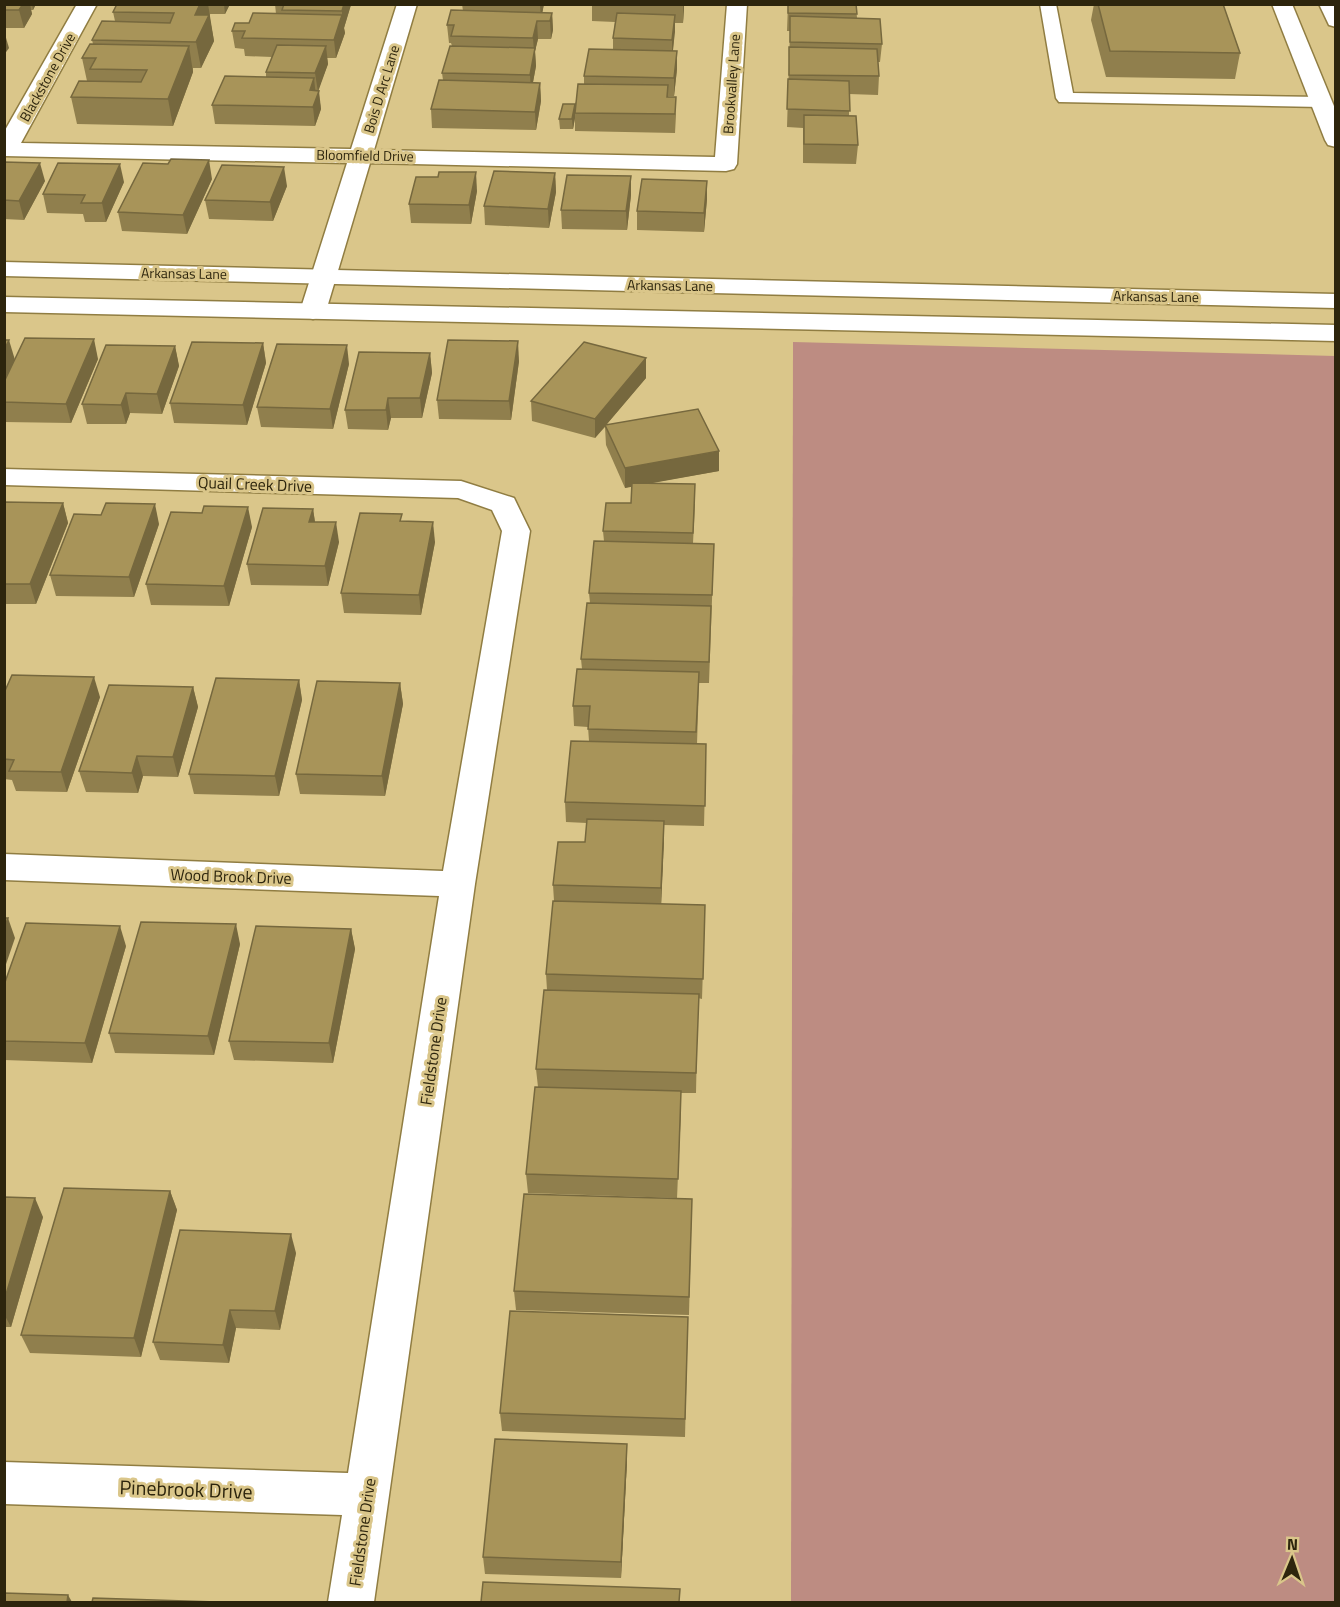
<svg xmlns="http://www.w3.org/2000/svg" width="1340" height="1607" font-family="'Titillium Web',sans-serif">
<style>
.green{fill:#bd8c82}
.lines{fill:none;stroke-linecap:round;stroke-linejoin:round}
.service-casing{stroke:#907d42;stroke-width:3}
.minor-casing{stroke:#907d42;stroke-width:3}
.secondary-casing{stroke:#907d42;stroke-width:3}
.service{fill:#fff;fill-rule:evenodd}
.minor{fill:#fff;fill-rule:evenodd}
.secondary{fill:#fff;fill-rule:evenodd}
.wall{fill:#907f4d}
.shaded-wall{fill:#76683e}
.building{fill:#a89459;stroke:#76683e;stroke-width:1.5}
.labels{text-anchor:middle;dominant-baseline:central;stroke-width:6;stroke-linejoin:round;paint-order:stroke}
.far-street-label{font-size:14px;fill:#2d250d;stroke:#dac68a}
.street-label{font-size:16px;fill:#2d250d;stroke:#dac68a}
.near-street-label{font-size:20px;fill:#2d250d;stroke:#dac68a}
</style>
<rect width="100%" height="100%" fill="#dac68a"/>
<path class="green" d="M793 342 1335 356V1602H791Z"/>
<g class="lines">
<defs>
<path id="service" d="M1040 4H1056L1073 93 1321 97 1327 98 1330 102 1327 106 1321 107 1059 102 1056 98Z"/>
<g id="minor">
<path d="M77 4H97L21 143 351 149 397 4H417L374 150 715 157 727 4H747L737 164 734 169 726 171 370 163 326 311 322 316 313 319 304 316 300 311 347 163 4 156V132Z"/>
<path d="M4 469 461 481 514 498 530 531 475 884 374 1602H328L342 1515 4 1504V1462L348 1473 439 896 4 880V854L443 871 502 531 492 510 458 498 4 485Z"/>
</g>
<g id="secondary">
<path d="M1272 4H1292L1336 111V147L1328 145 1325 140Z"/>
<path d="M1319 4H1336V27L1329 25Z"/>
<path d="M4 262 1336 294V308L4 276Z"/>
<path d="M4 297 1336 325V341L4 312Z"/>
</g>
</defs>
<use href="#service" class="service-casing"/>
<use href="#minor" class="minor-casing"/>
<use href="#secondary" class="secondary-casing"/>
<use href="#service" class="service"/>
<use href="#minor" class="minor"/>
<use href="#secondary" class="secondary"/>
</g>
<g class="wall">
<path d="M4 4H36L33 10H31L32 14 24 28H6L4 30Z"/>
<path d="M117 4H230L225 14H209L214 41 201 68H193V72L173 126 77 124 71 97 87 81 82 58 93 44 92 40 115 21 113 12Z"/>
<path d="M275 4H351L344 28 345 33 336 58H327L328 64 318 90 321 109 315 126 215 124 212 105 266 77V72L272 57 245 56 244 49 235 48 232 31 249 23 276 14Z"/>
<path d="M462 4H544L542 13H552L553 30 551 39H538L535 51 536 66 533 82 540 83 541 101 536 130 432 128 431 109 443 80 442 73 452 46 451 43H449L447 25 463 11Z"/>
<path d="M592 4H684L683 23H675L673 51 677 69 674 96H668L676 115 675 133 575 131V118L573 129H560L559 119 575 104 584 84V76L613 49V38L615 22 592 21Z"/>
<path d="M788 4H856L857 18 882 44 880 62H878L879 76 878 95 849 94V116L858 145 856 164 803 163V128L787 127 790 31H787Z"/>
<path d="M1094 4H1223L1240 53 1235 79 1106 77 1091 20Z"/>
<path d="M4 162 45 181 24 220 4 219Z"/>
<path d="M555 173 556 192 549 228 485 225 484 206Z"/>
<path d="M212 179 187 234 122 231 118 212Z"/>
<path d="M124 182 106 222H85L83 214 47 213 43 194Z"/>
<path d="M287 186 273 221 209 219 205 200Z"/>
<path d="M477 191 471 224 411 223 409 204Z"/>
<path d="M631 195 627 230 562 229 561 210Z"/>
<path d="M707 199 704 232 637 230V211Z"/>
<path d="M263 343 266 363 247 425 174 423 170 403Z"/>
<path d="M175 346 179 366 162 414 130 413 126 424H87L82 404Z"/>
<path d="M430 353 432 373 422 418H391L388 430 348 429 345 410Z"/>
<path d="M646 358V378L607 424 719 471 650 483 695 504 693 543 714 544 709 683H699L697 744H706L704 826 664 825 661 904 705 905 702 999 698 998 696 1093H681L677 1198 528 1193 526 1174 538 1087 536 1069 547 990 546 974 554 901 553 885 585 842 587 823 566 822 565 802 589 741 588 727 574 726 573 706 582 669 581 659 590 603 589 593 604 541 603 531 631 503 632 486 625 488 606 445 605 427 595 438 532 421 531 401Z"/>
<path d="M98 359 71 423 4 422V382Z"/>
<path d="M519 361 511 420 439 419 437 400Z"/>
<path d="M349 364 333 429 261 427 257 407Z"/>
<path d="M4 502 63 503 68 523 36 604H4Z"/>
<path d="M313 509 315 522 339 542 328 586 251 585 247 564Z"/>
<path d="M403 521 435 542 421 615 344 613 341 593Z"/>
<path d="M159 524 134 597 56 596 50 575Z"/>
<path d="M252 527 229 606 151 605 146 584Z"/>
<path d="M299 680 302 700 279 796 194 794 189 774Z"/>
<path d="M400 683 403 704 385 796 300 794 296 774Z"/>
<path d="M193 687 198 707 178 777 143 776 138 793 86 792 79 771Z"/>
<path d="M4 693 100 697 67 792 16 791 12 780 4 779Z"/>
<path d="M351 929 355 949 333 1063 234 1060 229 1041Z"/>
<path d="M240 944 214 1055 115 1053 109 1033Z"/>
<path d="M126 946 92 1063 4 1060V985Z"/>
<path d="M170 1191 177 1210 141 1357 30 1353 21 1335Z"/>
<path d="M4 1197 43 1217 11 1327H4Z"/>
<path d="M692 1199 689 1315 516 1310 514 1291Z"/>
<path d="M296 1253 280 1330 236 1328 229 1363 160 1360 153 1342Z"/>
<path d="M688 1317 685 1437 502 1431 500 1413Z"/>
<path d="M627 1444V1461L621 1578 485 1574 483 1557Z"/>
</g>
<g class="shaded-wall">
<path d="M23 4H30L32 14 24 28 19 10Z"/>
<path d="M32 4H36L33 10Z"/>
<path d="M200 4H208L214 41 201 68 196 42 195 15Z"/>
<path d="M224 4H230L225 14Z"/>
<path d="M344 4 351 5 344 28 345 33 336 58 334 40 342 16V11Z"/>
<path d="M540 4H544L541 20Z"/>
<path d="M683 4H684V9L683 23Z"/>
<path d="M552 13 553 30 551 39 550 21Z"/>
<path d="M675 15V32L672 58V40Z"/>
<path d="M537 21 538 39 535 51 536 66 531 93 530 75 534 52 533 38Z"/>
<path d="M4 31 9 48 4 55Z"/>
<path d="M189 46 193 72 173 126 168 99Z"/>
<path d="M326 46 328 64 318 92 315 73Z"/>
<path d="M677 51V69L674 96V78Z"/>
<path d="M314 78 316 97 312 109 310 90Z"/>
<path d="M540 83 541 101 536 130 535 112Z"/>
<path d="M319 91 321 109 315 126 313 107Z"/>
<path d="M575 104V118L573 129 572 119Z"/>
<path d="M209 160 212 179 187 234 183 215Z"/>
<path d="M40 163 45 181 24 220 19 201Z"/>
<path d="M120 164 124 182 106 222 102 203Z"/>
<path d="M284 167 287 186 273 221 270 202Z"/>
<path d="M476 172 477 191 471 224 469 205Z"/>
<path d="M555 173 556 192 549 228 548 209Z"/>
<path d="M631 176V195L627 230 626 211Z"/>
<path d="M707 181V199L704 232V213Z"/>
<path d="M94 339 98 359 71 423 66 404Z"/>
<path d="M9 340 15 360 4 381V350Z"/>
<path d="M518 341 519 361 511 420 509 401Z"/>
<path d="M263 343 266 363 247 425 243 405Z"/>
<path d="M347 345 349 364 333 429 330 409Z"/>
<path d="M175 346 179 366 162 414 157 394Z"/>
<path d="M430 353 432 373 422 418 420 398Z"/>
<path d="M646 358V378L595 438V419Z"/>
<path d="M126 393 130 413 126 424 121 405Z"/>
<path d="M388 398 391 418 388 430 386 410Z"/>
<path d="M719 451V471L625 488V468Z"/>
<path d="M63 503 68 523 36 604 30 584Z"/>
<path d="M155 504 159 524 134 597 129 577Z"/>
<path d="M248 507 252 527 229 606 224 586Z"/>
<path d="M313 509 316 529 309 522Z"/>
<path d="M336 522 339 542 328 586 325 566Z"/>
<path d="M433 522 435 542 421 615 419 595Z"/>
<path d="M94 677 100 697 67 792 61 772Z"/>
<path d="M299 680 302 700 279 796 275 776Z"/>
<path d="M400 683 403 704 385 796 382 776Z"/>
<path d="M193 687 198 707 178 777 173 757Z"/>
<path d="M137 756 143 776 138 793 132 773Z"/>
<path d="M664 821V841L661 908V888Z"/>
<path d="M8 918 15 938 4 970V928Z"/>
<path d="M236 924 240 944 214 1055 208 1036Z"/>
<path d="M120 926 126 946 92 1063 85 1043Z"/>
<path d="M351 929 355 949 333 1063 329 1043Z"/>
<path d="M681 1091V1111L677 1198 678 1179Z"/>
<path d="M170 1191 177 1210 141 1357 134 1338Z"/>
<path d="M35 1198 43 1217 11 1327 4 1314V1301Z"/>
<path d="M291 1234 296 1253 280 1330 275 1311Z"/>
<path d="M230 1310 236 1328 229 1363 223 1345Z"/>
<path d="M627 1444V1461L621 1578V1562Z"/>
<path d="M68 1595 72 1602H67Z"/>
</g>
<g class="building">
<path d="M4 4H23L19 10H4Z"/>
<path d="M117 4H200L195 15H209L196 42 92 40 102 21 170 23 174 13 113 12Z"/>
<path d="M284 4H344L342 11 282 10Z"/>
<path d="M634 4H683V5Z"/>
<path d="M788 4H856L857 14 788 13Z"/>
<path d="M1098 4H1223L1240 53 1110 51Z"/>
<path d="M451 10 552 13 550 21H537L533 38 451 36 454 25H447Z"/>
<path d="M253 13 342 15 334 40 242 38 245 31H232L235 23H249Z"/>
<path d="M617 13 675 15 672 40 613 38Z"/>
<path d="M790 16 880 19 882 44 790 42Z"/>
<path d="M90 44 189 46 168 99 71 97 79 81 141 82 147 70 90 69 96 58H82Z"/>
<path d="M277 45 326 46 315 73 266 72Z"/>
<path d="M450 46 535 48 530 75 442 73Z"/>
<path d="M789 47 877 49 879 76 789 75Z"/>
<path d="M589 49 677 51 674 78 584 76Z"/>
<path d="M225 76 314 78 310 90 319 91 313 107 212 105Z"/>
<path d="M788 79 849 81 850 111 787 109Z"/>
<path d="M439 80 540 83 535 112 431 109Z"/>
<path d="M578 84 668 85 667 97H676L675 114 575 113Z"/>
<path d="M563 104H575L572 119H559Z"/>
<path d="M804 115 856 116 858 145 804 144Z"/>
<path d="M171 159 209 160 183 215 118 212 143 163 168 164Z"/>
<path d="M4 162 40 163 19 201 4 200Z"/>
<path d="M58 163 120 164 102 203H81L85 195 43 194Z"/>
<path d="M222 165 284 167 270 202 205 200Z"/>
<path d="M494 171 555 173 548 209 484 206Z"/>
<path d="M439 172H476L469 205 409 204 416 177H438Z"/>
<path d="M567 175 631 176 626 211 561 210Z"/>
<path d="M642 179 707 181 704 213 637 211Z"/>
<path d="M25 338 94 339 66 404 4 402V382Z"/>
<path d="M4 340H9L4 350Z"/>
<path d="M448 340 518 341 509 401 437 400Z"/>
<path d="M192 342 263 343 243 405 170 403Z"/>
<path d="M584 342 646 358 595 419 531 401Z"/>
<path d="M277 344 347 345 330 409 257 407Z"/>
<path d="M106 345 175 346 157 394 126 393 121 405 82 404Z"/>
<path d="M359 352 430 353 420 398H388L386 410H345Z"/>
<path d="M698 409 719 451 625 468 605 425Z"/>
<path d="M632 483 695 484 693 533 603 531 606 503H631Z"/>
<path d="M4 502 63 503 30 584H4Z"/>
<path d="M106 503 155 504 129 577 50 575 74 514 101 515Z"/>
<path d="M204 506 248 507 224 586 146 584 171 512 202 513Z"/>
<path d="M263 508 313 509 309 522H336L325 566 247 564Z"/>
<path d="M360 513 402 514 400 521 433 522 419 595 341 593Z"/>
<path d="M594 541 714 544 712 595 589 593Z"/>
<path d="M587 603 711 606 709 662 581 659Z"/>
<path d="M577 669 699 672 696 732 588 729 590 706H573Z"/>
<path d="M12 675 94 677 61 772 9 771 14 760 4 759V693Z"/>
<path d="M216 678 299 680 275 776 189 774Z"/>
<path d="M317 681 400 683 382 776 296 774Z"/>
<path d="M109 685 193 687 173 757 137 756 132 773 79 771Z"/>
<path d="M571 741 706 744 705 806 565 802Z"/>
<path d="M587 819 664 821 661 888 553 885 558 842H585Z"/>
<path d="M553 901 705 905 703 979 546 974Z"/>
<path d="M4 918H8L4 928Z"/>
<path d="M141 922 236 924 208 1036 109 1033Z"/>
<path d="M26 923 120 926 85 1043 4 1041V985Z"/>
<path d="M256 926 351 929 329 1043 229 1041Z"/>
<path d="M544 990 699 994 696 1073 536 1069Z"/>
<path d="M535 1087 681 1091 678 1179 526 1174Z"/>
<path d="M64 1188 170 1191 134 1338 21 1335Z"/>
<path d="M524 1194 692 1199 689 1297 514 1291Z"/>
<path d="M4 1197 35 1198 4 1301Z"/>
<path d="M180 1230 291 1234 275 1311 230 1310 223 1345 153 1342Z"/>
<path d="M510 1311 688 1317 685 1419 500 1413Z"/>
<path d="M495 1439 627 1444 621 1562 483 1557Z"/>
<path d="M483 1582 680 1589 679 1602H481Z"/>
<path d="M4 1593 68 1595 67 1602H4Z"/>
<path d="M93 1598 217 1602H92Z"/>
</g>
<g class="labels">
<g class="far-street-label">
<text transform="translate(47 77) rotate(-61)">Blackstone Drive</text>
<text transform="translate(731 84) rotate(-86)">Brookvalley Lane</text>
<text transform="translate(381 89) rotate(-73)">Bois D Arc Lane</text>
<text transform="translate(365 155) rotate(1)">Bloomfield Drive</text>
<text transform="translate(184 273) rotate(1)">Arkansas Lane</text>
<text transform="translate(670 285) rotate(1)">Arkansas Lane</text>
<text transform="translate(1156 296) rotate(1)">Arkansas Lane</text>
</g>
<g class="street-label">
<text transform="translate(255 484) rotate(2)">Quail Creek Drive</text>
<text transform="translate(231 876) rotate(2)">Wood Brook Drive</text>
<text transform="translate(433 1051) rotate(-82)">Fieldstone Drive</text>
<text transform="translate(362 1532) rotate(-82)">Fieldstone Drive</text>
</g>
<g class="near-street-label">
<text transform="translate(186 1489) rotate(2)">Pinebrook Drive</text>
</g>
</g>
<rect width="1340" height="1607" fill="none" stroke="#2d250d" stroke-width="12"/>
<g transform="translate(1292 1559) rotate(2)" stroke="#dac68a" stroke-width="4.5" paint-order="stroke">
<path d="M0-4.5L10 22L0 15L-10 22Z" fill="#2d250d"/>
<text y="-9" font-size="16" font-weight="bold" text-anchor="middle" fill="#2d250d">N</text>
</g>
</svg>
